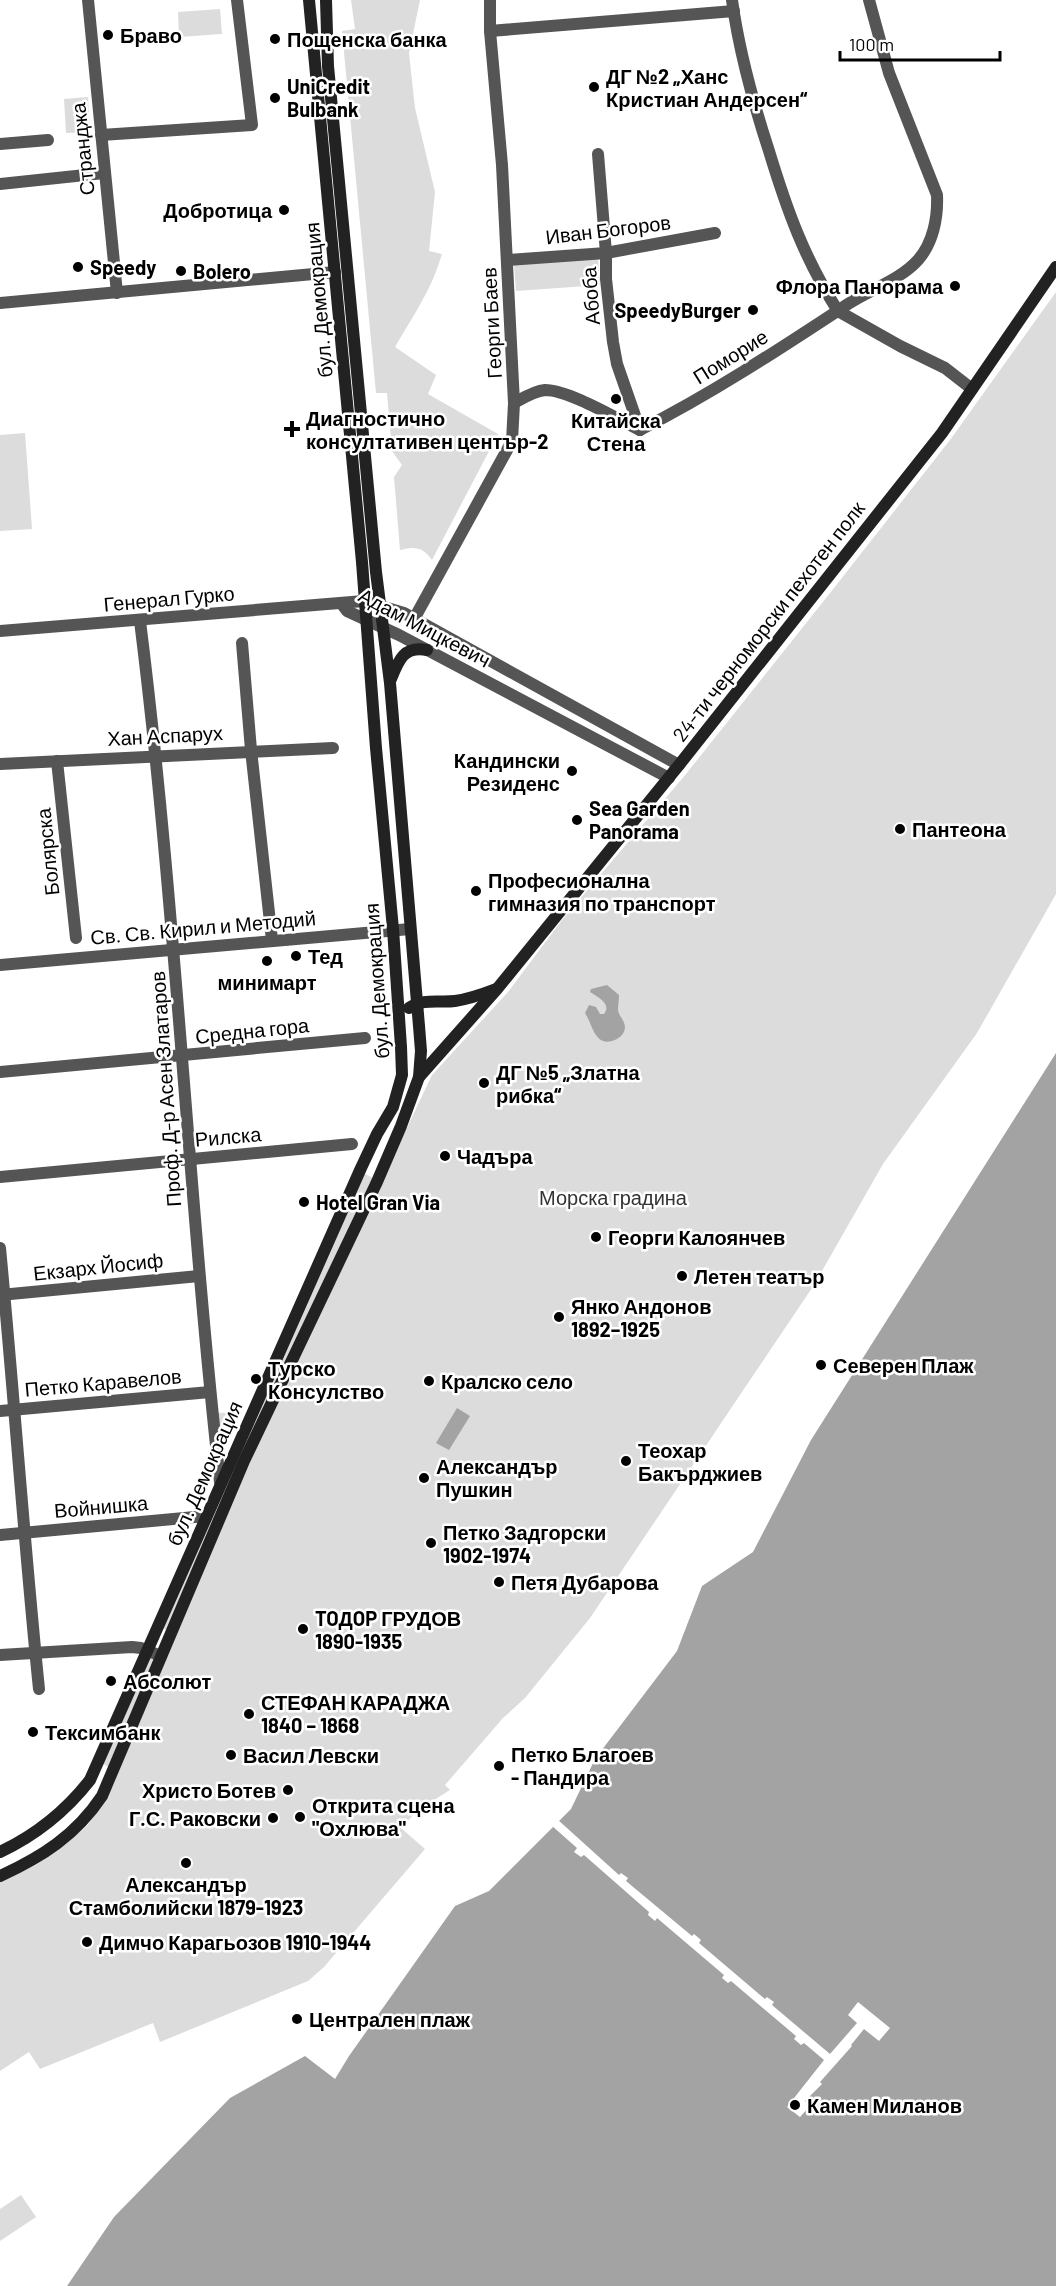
<svg xmlns="http://www.w3.org/2000/svg" width="1056" height="2286" font-family="Barlow,sans-serif">
<style>
.green{fill:#dcdcdc}
.water{fill:#a3a3a3}
.pier{fill:#fff}
.lines{fill:none;stroke-linecap:round;stroke-linejoin:round}
.minor{stroke:#555;stroke-width:12}
.tertiary{stroke:#555;stroke-width:12}
.secondary{stroke:#222;stroke-width:12}
.poi-dot{fill:#000;stroke:#fff;stroke-width:2}
.labels{text-anchor:middle;dominant-baseline:central;stroke-width:5;stroke-linejoin:round;paint-order:stroke}
.poi-label{font-size:20px;font-weight:bold;fill:#000;stroke:#fff;text-anchor:start}
.street-label{font-size:20px;fill:#000;stroke:#fff}
.park-label{font-size:20px;fill:#333;stroke:#fff}
</style>
<rect width="100%" height="100%" fill="#fff"/>
<g class="green">
<path d="M351 0H420L409 53 415 108 435 192 429 251 442 254C432 289 413 316 395 347L436 375 428 394 498 434 432 560C423 547 415 546 400 550L394 477 402 465 392 451 387 393H376L342 31 355 29Z"/>
<path d="M220 9 222 34 179 37 178 12Z"/>
<path d="M88 97 90 132 66 133 64 99Z"/>
<path d="M598 258 600 285 516 291 514 265Z"/>
<path d="M1056 292V894L977 1033 883 1164 814 1285 590 1618 525 1698 503 1718 445 1785 450 1790 418 1810 401 1828 425 1849 324 1967 308 1981 160 2042 153 2023 40 2069 29 2052 0 2071V1882L36 1865 87 1826 113 1786 247 1465 432 1075 508 992 562 920 686 774 834 588 950 440Z"/>
<path d="M25 433 32 529 0 531V435Z"/>
<path d="M363 1173 373 1178 169 1631 159 1627Z"/>
<path d="M242 1412 223 1449 217 1413Z"/>
<path d="M147 1656 156 1659 109 1767 101 1763Z"/>
<path d="M21 2195 36 2217 0 2241V2209Z"/>
</g>
<g class="water">
<path d="M607 985 619 995C619 1000 618 1005 618 1010 619 1017 625 1020 625 1028 624 1033 622 1036 617 1039 595 1050 593 1025 585 1013L589 1005 596 1007 600 1014H604C612 1004 598 997 590 992L591 989Z"/>
<path d="M1056 1053V2286H67L114 2217 230 2098 305 2056 335 2079 349 2056 455 1906 489 1891 571 1809 595 1759 677 1651 702 1586 753 1552 811 1440Z"/>
<path d="M457 1408 470 1416 449 1450 436 1443Z"/>
</g>
<path class="pier" d="M557 1819 619 1875 621 1873 628 1878 626 1881 692 1936 694 1934 701 1940 699 1943 765 1999 767 1997 774 2002 772 2005 830 2054 857 2023 848 2015 858 2002 890 2028 879 2041 864 2029 851 2045 852 2046 820 2082 822 2084 805 2101 810 2106 800 2117 787 2107 824 2060 804 2043 801 2045 794 2039 796 2036 731 1981 728 1983 722 1978 724 1975 657 1918 655 1921 648 1915 649 1912 584 1855 581 1857 574 1852 577 1848 551 1825Z"/>
<g class="lines">
<g class="minor">
<path d="M88 0 117 293"/>
<path d="M732 0C739 51 753 102 769 151 787 210 804 258 838 311L900 346 945 368 972 389"/>
<path d="M490 31 734 11"/>
<path d="M101 135 252 125 237 0"/>
<path d="M0 144 48 140"/>
<path d="M598 154 606 253V279L613 342 617 364 640 430"/>
<path d="M0 184 104 173"/>
<path d="M507 260 606 253 715 233"/>
<path d="M0 303 335 272"/>
<path d="M514 403C523 398 534 391 545 390 569 390 617 419 640 430"/>
<path d="M640 430C713 393 781 348 848 304 871 289 900 280 918 260 933 243 938 218 937 195L889 73 869 0"/>
<path d="M414 619 512 441 514 403 502 165 490 31V0"/>
<path d="M140 621C176 907 188 1196 220 1482"/>
<path d="M242 643 251 750 272 940"/>
<path d="M57 761 76 938"/>
<path d="M0 764 333 748"/>
<path d="M0 1072 365 1038"/>
<path d="M0 1177 352 1144"/>
<path d="M0 1248C14 1395 24 1542 39 1689"/>
<path d="M0 1295 199 1276"/>
<path d="M0 1411 210 1392"/>
<path d="M0 1535 206 1516"/>
<path d="M0 1655 132 1647 141 1648 161 1656"/>
</g>
<g class="tertiary">
<path d="M341 603 347 611 399 635 669 778"/>
<path d="M0 631 364 601 404 613 679 765"/>
<path d="M0 965 410 929"/>
</g>
<g class="secondary">
<path d="M391 679C399 659 404 646 427 650"/>
<path d="M409 1008C423 998 439 1003 455 1001 469 999 483 994 496 989"/>
<path d="M419 1077 497 989 679 765 942 433 1056 267"/>
<path d="M0 1852C36 1835 65 1812 90 1780L361 1168 377 1134 393 1107 402 1075 401 1047 393 929 376 748 362 562 309 0"/>
<path d="M0 1876C42 1857 76 1835 102 1796L244 1461 376 1184 401 1126 419 1077 421 1051 419 1026 390 683 376 572 328 66 326 0"/>
</g>
</g>
<g class="poi-dot">
<circle cx="108" cy="35" r="6"/>
<circle cx="275" cy="39" r="6"/>
<circle cx="594" cy="87" r="6"/>
<circle cx="275" cy="98" r="6"/>
<circle cx="284" cy="210" r="6"/>
<circle cx="78" cy="267" r="6"/>
<circle cx="181" cy="271" r="6"/>
<circle cx="955" cy="286" r="6"/>
<circle cx="753" cy="310" r="6"/>
<circle cx="616" cy="399" r="6"/>
<path d="M289 420h6v6h6v6h-6v6h-6v-6h-6v-6h6z"/>
<circle cx="572" cy="771" r="6"/>
<circle cx="577" cy="820" r="6"/>
<circle cx="900" cy="829" r="6"/>
<circle cx="476" cy="891" r="6"/>
<circle cx="296" cy="956" r="6"/>
<circle cx="267" cy="961" r="6"/>
<circle cx="484" cy="1083" r="6"/>
<circle cx="445" cy="1156" r="6"/>
<circle cx="304" cy="1202" r="6"/>
<circle cx="596" cy="1237" r="6"/>
<circle cx="682" cy="1276" r="6"/>
<circle cx="559" cy="1317" r="6"/>
<circle cx="821" cy="1365" r="6"/>
<circle cx="256" cy="1379" r="6"/>
<circle cx="429" cy="1381" r="6"/>
<circle cx="626" cy="1461" r="6"/>
<circle cx="424" cy="1478" r="6"/>
<circle cx="431" cy="1543" r="6"/>
<circle cx="499" cy="1582" r="6"/>
<circle cx="303" cy="1629" r="6"/>
<circle cx="111" cy="1681" r="6"/>
<circle cx="249" cy="1714" r="6"/>
<circle cx="33" cy="1732" r="6"/>
<circle cx="231" cy="1755" r="6"/>
<circle cx="499" cy="1766" r="6"/>
<circle cx="288" cy="1790" r="6"/>
<circle cx="300" cy="1817" r="6"/>
<circle cx="273" cy="1818" r="6"/>
<circle cx="186" cy="1863" r="6"/>
<circle cx="87" cy="1942" r="6"/>
<circle cx="297" cy="2019" r="6"/>
<circle cx="795" cy="2105" r="6"/>
</g>
<g class="labels">
<g class="poi-label">
<text x="120" y="35">Браво</text>
<text x="287" y="39">Пощенска банка</text>
<text x="606" y="76">ДГ №2 „Ханс<tspan x="606" dy="23">Кристиан Андерсен“</tspan></text>
<text x="287" y="86">UniCredit<tspan x="287" dy="23">Bulbank</tspan></text>
<text x="272" y="210" text-anchor="end">Добротица</text>
<text x="90" y="267">Speedy</text>
<text x="193" y="271">Bolero</text>
<text x="943" y="286" text-anchor="end">Флора Панорама</text>
<text x="741" y="310" text-anchor="end">SpeedyBurger</text>
<text x="306" y="418">Диагностично<tspan x="306" dy="23">консултативен център-2</tspan></text>
<text x="616" y="420" text-anchor="middle">Китайска<tspan x="616" dy="23">Стена</tspan></text>
<text x="560" y="760" text-anchor="end">Кандински<tspan x="560" dy="23">Резиденс</tspan></text>
<text x="589" y="808">Sea Garden<tspan x="589" dy="23">Panorama</tspan></text>
<text x="912" y="829">Пантеона</text>
<text x="488" y="880">Професионална<tspan x="488" dy="23">гимназия по транспорт</tspan></text>
<text x="308" y="956">Тед</text>
<text x="267" y="982" text-anchor="middle">минимарт</text>
<text x="496" y="1072">ДГ №5 „Златна<tspan x="496" dy="23">рибка“</tspan></text>
<text x="457" y="1156">Чадъра</text>
<text x="316" y="1202">Hotel Gran Via</text>
<text x="608" y="1237">Георги Калоянчев</text>
<text x="694" y="1276">Летен театър</text>
<text x="571" y="1306">Янко Андонов<tspan x="571" dy="23">1892–1925</tspan></text>
<text x="833" y="1365">Северен Плаж</text>
<text x="268" y="1368">Турско<tspan x="268" dy="23">Консулство</tspan></text>
<text x="441" y="1381">Кралско село</text>
<text x="638" y="1450">Теохар<tspan x="638" dy="23">Бакърджиев</tspan></text>
<text x="436" y="1466">Александър<tspan x="436" dy="23">Пушкин</tspan></text>
<text x="443" y="1532">Петко Задгорски<tspan x="443" dy="23">1902-1974</tspan></text>
<text x="511" y="1582">Петя Дубарова</text>
<text x="315" y="1618">TOДOP ГРУДОВ<tspan x="315" dy="23">1890-1935</tspan></text>
<text x="123" y="1681">Абсолют</text>
<text x="261" y="1702">СТЕФАН КАРАДЖА<tspan x="261" dy="23">1840 – 1868</tspan></text>
<text x="45" y="1732">Тексимбанк</text>
<text x="511" y="1754">Петко Благоев<tspan x="511" dy="23">- Пандира</tspan></text>
<text x="243" y="1755">Васил Левски</text>
<text x="276" y="1790" text-anchor="end">Христо Ботев</text>
<text x="312" y="1805">Открита сцена<tspan x="312" dy="23">"Охлюва"</tspan></text>
<text x="261" y="1818" text-anchor="end">Г.С. Раковски</text>
<text x="186" y="1884" text-anchor="middle">Александър<tspan x="186" dy="23">Стамболийски 1879-1923</tspan></text>
<text x="99" y="1942">Димчо Карагьозов 1910-1944</text>
<text x="309" y="2019">Централен плаж</text>
<text x="807" y="2105">Камен Миланов</text>
</g>
<g class="street-label">
<text transform="translate(82 149) rotate(-96)">Странджа</text>
<text transform="translate(608 229) rotate(-7)">Иван Богоров</text>
<text transform="translate(590 296) rotate(-94)">Абоба</text>
<text transform="translate(318 300) rotate(-95)">бул. Демокрация</text>
<text transform="translate(491 323) rotate(-93)">Георги Баев</text>
<text transform="translate(730 356) rotate(-32)">Поморие</text>
<text transform="translate(169 598) rotate(-5)">Генерал Гурко</text>
<text transform="translate(768 621) rotate(-52)">24-ти черноморски пехотен полк</text>
<text transform="translate(425 627) rotate(28)">Адам Мицкевич</text>
<text transform="translate(165 735) rotate(-3)">Хан Аспарух</text>
<text transform="translate(47 852) rotate(-96)">Болярска</text>
<text transform="translate(203 927) rotate(-5)">Св. Св. Кирил и Методий</text>
<text transform="translate(376 981) rotate(-94)">бул. Демокрация</text>
<text transform="translate(252 1030) rotate(-6)">Средна гора</text>
<text transform="translate(165 1089) rotate(-94)">Проф. Д-р Асен Златаров</text>
<text transform="translate(228 1136) rotate(-5)">Рилска</text>
<text transform="translate(98 1266) rotate(-6)">Екзарх Йосиф</text>
<text transform="translate(103 1382) rotate(-5)">Петко Каравелов</text>
<text transform="translate(204 1473) rotate(-66)">бул. Демокрация</text>
<text transform="translate(101 1506) rotate(-5)">Войнишка</text>
</g>
<g class="park-label">
<text x="613" y="1197">Морска градина</text>
</g>
</g>
<path d="M840 51v9h160v-9" fill="none" stroke="#000000" stroke-width="3"/>
<text x="849" y="51" font-size="18" fill="#000000" stroke="#ffffff" stroke-width="4.5" paint-order="stroke">100 m</text>
</svg>
